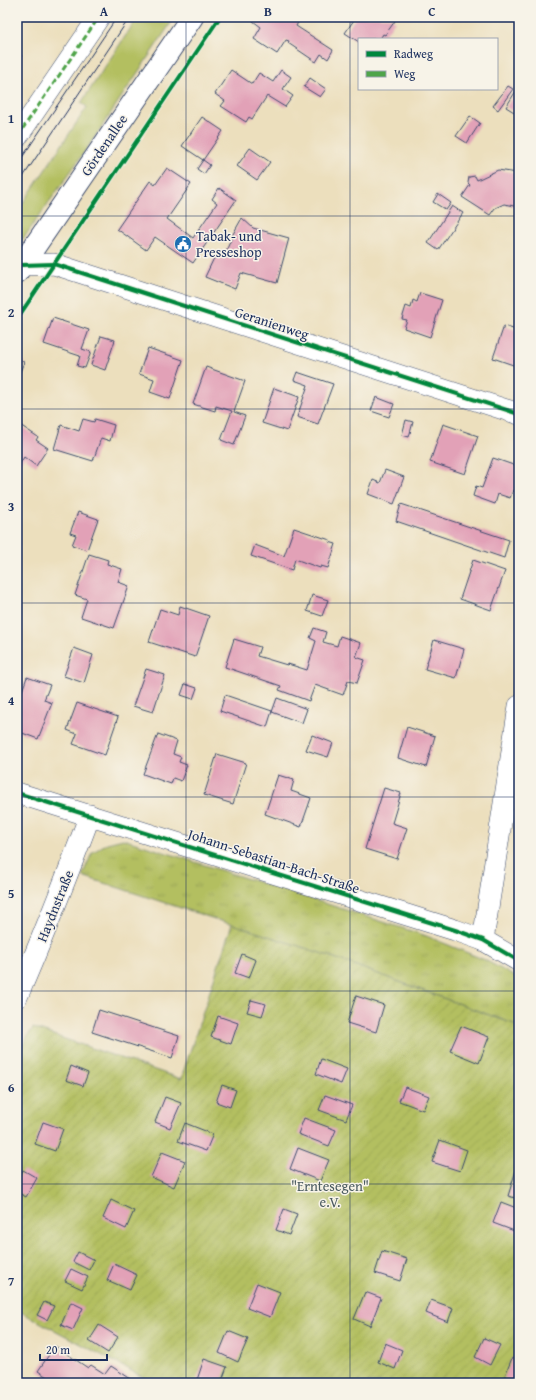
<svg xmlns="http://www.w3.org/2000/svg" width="536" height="1400" font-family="'Gentium Book Plus',serif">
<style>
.grass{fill:url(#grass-tufts);stroke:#677760}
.park{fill:#b3bf61;stroke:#677760}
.garden{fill:url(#garden-furrows);stroke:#677760}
.building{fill:#e2a1b7}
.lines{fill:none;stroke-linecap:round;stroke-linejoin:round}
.street-casing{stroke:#3a496c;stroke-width:22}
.secondary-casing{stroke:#3a496c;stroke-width:24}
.street{stroke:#fff;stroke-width:21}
.secondary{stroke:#fff;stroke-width:22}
.tram{stroke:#1b2f5e;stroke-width:1}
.quiet{stroke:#4fa44a;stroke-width:3;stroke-dasharray:6 3;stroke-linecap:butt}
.cycleway-casing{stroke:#f7f3e8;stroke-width:6}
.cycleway{stroke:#00873e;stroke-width:4}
.grid{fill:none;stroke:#1b2f5e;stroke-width:1;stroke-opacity:0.55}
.labels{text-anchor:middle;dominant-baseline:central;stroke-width:3;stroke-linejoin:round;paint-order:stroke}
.street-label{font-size:14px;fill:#1b2f5e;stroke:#f7f3e8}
.poi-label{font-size:14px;fill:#1b2f5e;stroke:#f7f3e8;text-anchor:start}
.park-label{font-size:14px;fill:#495a5f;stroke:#f7f3e8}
.neatline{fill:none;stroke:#1b2f5e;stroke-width:1.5}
.grid-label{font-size:13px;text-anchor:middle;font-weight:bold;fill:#1b2f5e}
</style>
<defs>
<pattern id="grass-tufts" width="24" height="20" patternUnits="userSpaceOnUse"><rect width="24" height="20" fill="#b3bf61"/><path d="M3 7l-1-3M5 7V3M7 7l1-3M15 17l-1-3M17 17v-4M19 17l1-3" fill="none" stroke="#99a457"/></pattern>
<pattern id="garden-furrows" width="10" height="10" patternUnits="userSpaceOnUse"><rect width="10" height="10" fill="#b3bf61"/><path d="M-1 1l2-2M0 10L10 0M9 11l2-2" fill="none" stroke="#99a457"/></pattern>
</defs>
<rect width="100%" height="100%" fill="#f7f3e8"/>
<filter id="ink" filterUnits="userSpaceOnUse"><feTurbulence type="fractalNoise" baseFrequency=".025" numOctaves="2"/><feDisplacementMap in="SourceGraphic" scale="8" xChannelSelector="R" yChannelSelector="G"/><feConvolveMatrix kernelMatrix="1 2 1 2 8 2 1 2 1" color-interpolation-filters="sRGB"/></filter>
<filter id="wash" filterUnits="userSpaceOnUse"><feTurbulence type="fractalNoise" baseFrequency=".012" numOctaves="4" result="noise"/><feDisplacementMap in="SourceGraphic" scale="16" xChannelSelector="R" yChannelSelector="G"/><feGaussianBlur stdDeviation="0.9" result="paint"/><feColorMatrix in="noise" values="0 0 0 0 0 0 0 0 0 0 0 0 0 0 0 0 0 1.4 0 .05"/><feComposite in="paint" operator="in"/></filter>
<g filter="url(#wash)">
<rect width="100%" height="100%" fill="#ecdfbd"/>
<g class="grass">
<path d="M123 839 424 935 485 960 519 979V1026L329 956 82 876 92 853 107 843Z"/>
<path d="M519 871V921L513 908Z"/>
</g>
<path class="park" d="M138 17H175L88 147 23 239 17 242V212L87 107 81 103Z"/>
<path class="garden" d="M232 924 329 956 519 1026V1383H154L17 1310V1053L33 1028 181 1079Z"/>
<g id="blocks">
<g class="building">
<path d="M256 17H301L296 26 333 50 328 59 321 54 316 62 288 43 289 41 286 40 277 54 254 39 261 27 253 21Z"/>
<path d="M356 17H390L395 21 385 35 383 34 380 39H359V42L345 33Z"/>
<path d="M17 52 22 56 17 64Z"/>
<path d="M231 70 252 84 259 73 273 82 281 70 291 77 283 89 293 96 285 107 267 96 252 119 249 117 246 122 221 106 225 101 215 94Z"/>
<path d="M310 78 326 89 320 97 304 87Z"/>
<path d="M508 86 513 89 498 110 493 106Z"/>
<path d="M519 86V115L506 107Z"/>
<path d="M470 116 480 123 467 143 456 136Z"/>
<path d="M202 117 223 131 203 160 182 146Z"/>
<path d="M250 148 270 162 257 180 237 166Z"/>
<path d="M203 160 210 165 204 174 197 169Z"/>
<path d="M167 168 191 184 167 219 193 238 217 203 212 199 219 188 236 200 193 263 155 237 146 250 117 229 150 181 155 185Z"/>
<path d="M498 170 517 173 515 184 519 185V207L504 204 495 208 490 215 462 197 470 185 468 183 469 177 475 176 477 180Z"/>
<path d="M438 194 451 203 446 210 433 202Z"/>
<path d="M452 206 463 213 438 250 428 243Z"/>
<path d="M242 218 253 228 289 238 277 283 241 273 235 289 205 277 214 258 225 254 233 234Z"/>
<path d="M420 293 442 300 430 337 404 328 407 320 402 319 406 306 411 308 413 300 417 302Z"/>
<path d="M53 318 89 330 82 349 91 352 85 368 77 366 80 356 44 344Z"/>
<path d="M504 326 519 331V367L493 358Z"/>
<path d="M101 336 115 340 105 370 91 365Z"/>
<path d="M148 348 183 360 170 399 150 392 154 379 139 374Z"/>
<path d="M17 360 24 362 18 377H17Z"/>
<path d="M206 367 245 381 234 412 245 416 234 445 221 440 232 411 216 406 215 411 193 404Z"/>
<path d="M297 372 333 384 318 424 297 417 308 385 294 380Z"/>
<path d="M274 388 299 397 287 431 262 423Z"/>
<path d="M376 397 394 404 389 417 371 411Z"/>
<path d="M83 419 94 422 95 419 114 425 110 441 101 438 93 461 54 449 61 425 79 431Z"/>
<path d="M406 420 413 422 409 437 402 435Z"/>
<path d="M17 423 38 437 36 440 48 448 36 466 24 457 19 465 17 463Z"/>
<path d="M443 424 478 436 465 474 430 462Z"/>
<path d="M493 458 519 467V492L513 490 510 498 498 494 495 504 473 496 476 486 482 488Z"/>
<path d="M385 470 404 477 394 504 368 494 373 480 380 483Z"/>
<path d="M401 504 509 540 504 558 396 521Z"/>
<path d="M78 512 98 519 87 550 72 545 76 535 70 533Z"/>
<path d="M294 528 330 540 329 542 336 544 328 568 321 566 320 568 295 559 292 570 251 556 255 545 284 556Z"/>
<path d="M89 554 108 560 107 564 122 569 118 582 129 586 114 628 81 617 87 599 75 595Z"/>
<path d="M473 560 505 571 491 610 460 599Z"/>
<path d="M312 595 328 600 322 616 307 611Z"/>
<path d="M180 606 209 616 195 657 149 642 160 609 178 615Z"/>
<path d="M314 628 326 632 323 642 337 646 340 636 361 643 356 657 365 660 357 683 348 681 343 695 315 685 309 701 279 690 281 686 225 667 234 639 260 647 257 656 287 665 288 664 307 670 316 641 310 638Z"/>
<path d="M434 640 464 649 456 678 425 669Z"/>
<path d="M74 648 93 655 84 683 64 676Z"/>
<path d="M146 669 165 675 153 712 133 706Z"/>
<path d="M27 677 50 685 44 700 52 703 38 739 17 731V690L22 691Z"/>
<path d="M185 684 197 688 193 699 181 695Z"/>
<path d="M225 695 272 711 267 727 220 711Z"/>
<path d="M277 698 307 709 302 723 272 712Z"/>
<path d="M77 703 118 717 105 755 73 744 77 734 67 730Z"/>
<path d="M407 727 435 736 426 767 398 758Z"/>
<path d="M158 734 177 741 173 754 181 757 179 762 187 765 181 781 173 778 171 784 143 774Z"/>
<path d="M312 735 333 743 328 757 306 750Z"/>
<path d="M217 754 246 763 233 804 204 795Z"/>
<path d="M278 775 294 780 291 791 311 798 301 827 265 814Z"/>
<path d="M384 788 401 793 392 823 407 828 397 859 365 849Z"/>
<path d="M242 954 256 960 249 978 235 973Z"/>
<path d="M356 996 384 1005 376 1032 347 1023Z"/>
<path d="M251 1000 266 1004 262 1016 247 1012Z"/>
<path d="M99 1010 179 1036 172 1058 92 1032Z"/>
<path d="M218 1016 238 1023 231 1044 211 1037Z"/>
<path d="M461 1026 489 1037 479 1063 450 1051Z"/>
<path d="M321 1059 347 1069 341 1084 316 1074Z"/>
<path d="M71 1066 88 1073 83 1086 66 1080Z"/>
<path d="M222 1085 236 1090 230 1107 216 1102Z"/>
<path d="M405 1087 429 1096 423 1110 399 1101Z"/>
<path d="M325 1095 352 1105 346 1120 319 1110Z"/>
<path d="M165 1097 181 1103 170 1128 155 1122Z"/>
<path d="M304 1118 336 1130 329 1146 298 1134Z"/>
<path d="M43 1122 63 1129 55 1151 35 1144Z"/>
<path d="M185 1123 213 1134 206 1151 178 1141Z"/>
<path d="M440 1140 467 1150 460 1171 432 1162Z"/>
<path d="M298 1148 329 1160 320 1181 290 1169Z"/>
<path d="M162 1152 185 1161 174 1187 151 1177Z"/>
<path d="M23 1170 37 1178 26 1197 17 1192V1181Z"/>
<path d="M516 1170 519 1171V1199L508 1196Z"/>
<path d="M111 1200 134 1211 126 1229 103 1218Z"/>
<path d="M501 1202 519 1209V1227L517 1232 493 1223Z"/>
<path d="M284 1209 297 1214 289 1235 276 1230Z"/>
<path d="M382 1251 407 1259 400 1281 375 1273Z"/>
<path d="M78 1252 94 1260 89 1270 73 1262Z"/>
<path d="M114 1264 137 1275 130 1290 107 1280Z"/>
<path d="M71 1269 88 1277 82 1289 65 1281Z"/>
<path d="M257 1283 280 1292 270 1317 247 1308Z"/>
<path d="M365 1292 381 1298 370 1326 354 1319Z"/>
<path d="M431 1300 453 1308 448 1322 426 1313Z"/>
<path d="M44 1302 54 1306 47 1320 37 1315Z"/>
<path d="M71 1302 83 1308 73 1330 61 1325Z"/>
<path d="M99 1325 118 1337 108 1353 89 1341Z"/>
<path d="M228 1331 248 1339 238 1362 219 1353Z"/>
<path d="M484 1338 500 1345 490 1365 475 1357Z"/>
<path d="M385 1343 402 1350 395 1369 378 1362Z"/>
<path d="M55 1346 88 1368 91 1365 105 1374 111 1366 137 1383H83L80 1381 79 1383H56L38 1371Z"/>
<path d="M512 1358 519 1361V1383L504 1378Z"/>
<path d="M204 1359 227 1367 221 1383H196Z"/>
</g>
</g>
</g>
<g filter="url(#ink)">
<use href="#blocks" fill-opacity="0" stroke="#3a496c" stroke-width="1"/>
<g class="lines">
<defs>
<g id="street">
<path d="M17 137 99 17"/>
<path d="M17 263 22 265 54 264 519 414"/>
<path d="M17 793 455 930 483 940 519 961"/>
<path d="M483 940 519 706"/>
<path d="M17 997C43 937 67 876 90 815"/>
</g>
<path id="secondary" d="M17 272 192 17"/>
</defs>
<use href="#street" class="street-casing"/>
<use href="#secondary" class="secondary-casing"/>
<use href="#street" class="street"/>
<use href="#secondary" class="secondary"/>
<g class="tram">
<path d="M17 165 117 17"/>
<path d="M17 186 130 17"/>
</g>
<path class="quiet" d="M17 137 99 17"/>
<defs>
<g id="cycleway">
<path d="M17 263 22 265 54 264 519 414"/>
<path d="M17 319 220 17"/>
<path d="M17 793 455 930 483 940 519 961"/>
</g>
</defs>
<use href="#cycleway" class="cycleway-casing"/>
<use href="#cycleway" class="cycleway"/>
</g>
</g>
<path class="grid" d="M186 17V1383M350 17V1383M17 216H519M17 409H519M17 603H519M17 797H519M17 991H519M17 1184H519"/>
<defs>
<symbol id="civic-disc" viewBox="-11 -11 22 22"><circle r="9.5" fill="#1f6fb2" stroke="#f7f3e8"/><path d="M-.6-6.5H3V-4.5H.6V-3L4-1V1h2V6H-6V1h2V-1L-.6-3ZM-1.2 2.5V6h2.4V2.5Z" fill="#fff"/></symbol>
</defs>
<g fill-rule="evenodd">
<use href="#civic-disc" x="173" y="234" width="20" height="20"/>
</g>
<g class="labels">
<g class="street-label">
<text transform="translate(104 145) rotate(-56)">Gördenallee</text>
<text transform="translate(272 323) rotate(18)">Geranienweg</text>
<text transform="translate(274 861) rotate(18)">Johann-Sebastian-Bach-Straße</text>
<text transform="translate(55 906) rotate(-68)">Haydnstraße</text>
</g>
<g class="poi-label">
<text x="196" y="236">Tabak- und<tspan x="196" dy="16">Presseshop</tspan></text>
</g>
<g class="park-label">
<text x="330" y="1186">"Erntesegen"<tspan x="330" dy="16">e.V.</tspan></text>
</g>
</g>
<rect width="536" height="1400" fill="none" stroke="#f7f3e8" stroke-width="44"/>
<rect x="358" y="38" width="140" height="52" fill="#f7f3e8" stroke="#9fa5b1"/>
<rect x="366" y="51" width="20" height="6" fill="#00873e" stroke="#9fa5b1"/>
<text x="394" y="58" font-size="12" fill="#1b2f5e">Radweg</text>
<rect x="366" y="71" width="20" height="6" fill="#4fa44a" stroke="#9fa5b1"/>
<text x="394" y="78" font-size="12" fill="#1b2f5e">Weg</text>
<path d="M40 1354v6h67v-6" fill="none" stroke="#1b2f5e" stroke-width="2"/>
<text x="46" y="1354" font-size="12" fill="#1b2f5e" stroke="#f7f3e8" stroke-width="3" paint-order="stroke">20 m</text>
<rect x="22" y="22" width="492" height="1356" class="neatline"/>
<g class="grid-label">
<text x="104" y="16">A</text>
<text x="268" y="16">B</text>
<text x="432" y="16">C</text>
<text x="11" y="123">1</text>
<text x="11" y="317">2</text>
<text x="11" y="511">3</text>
<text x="11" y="705">4</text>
<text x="11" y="898">5</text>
<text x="11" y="1092">6</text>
<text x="11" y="1286">7</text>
</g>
</svg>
